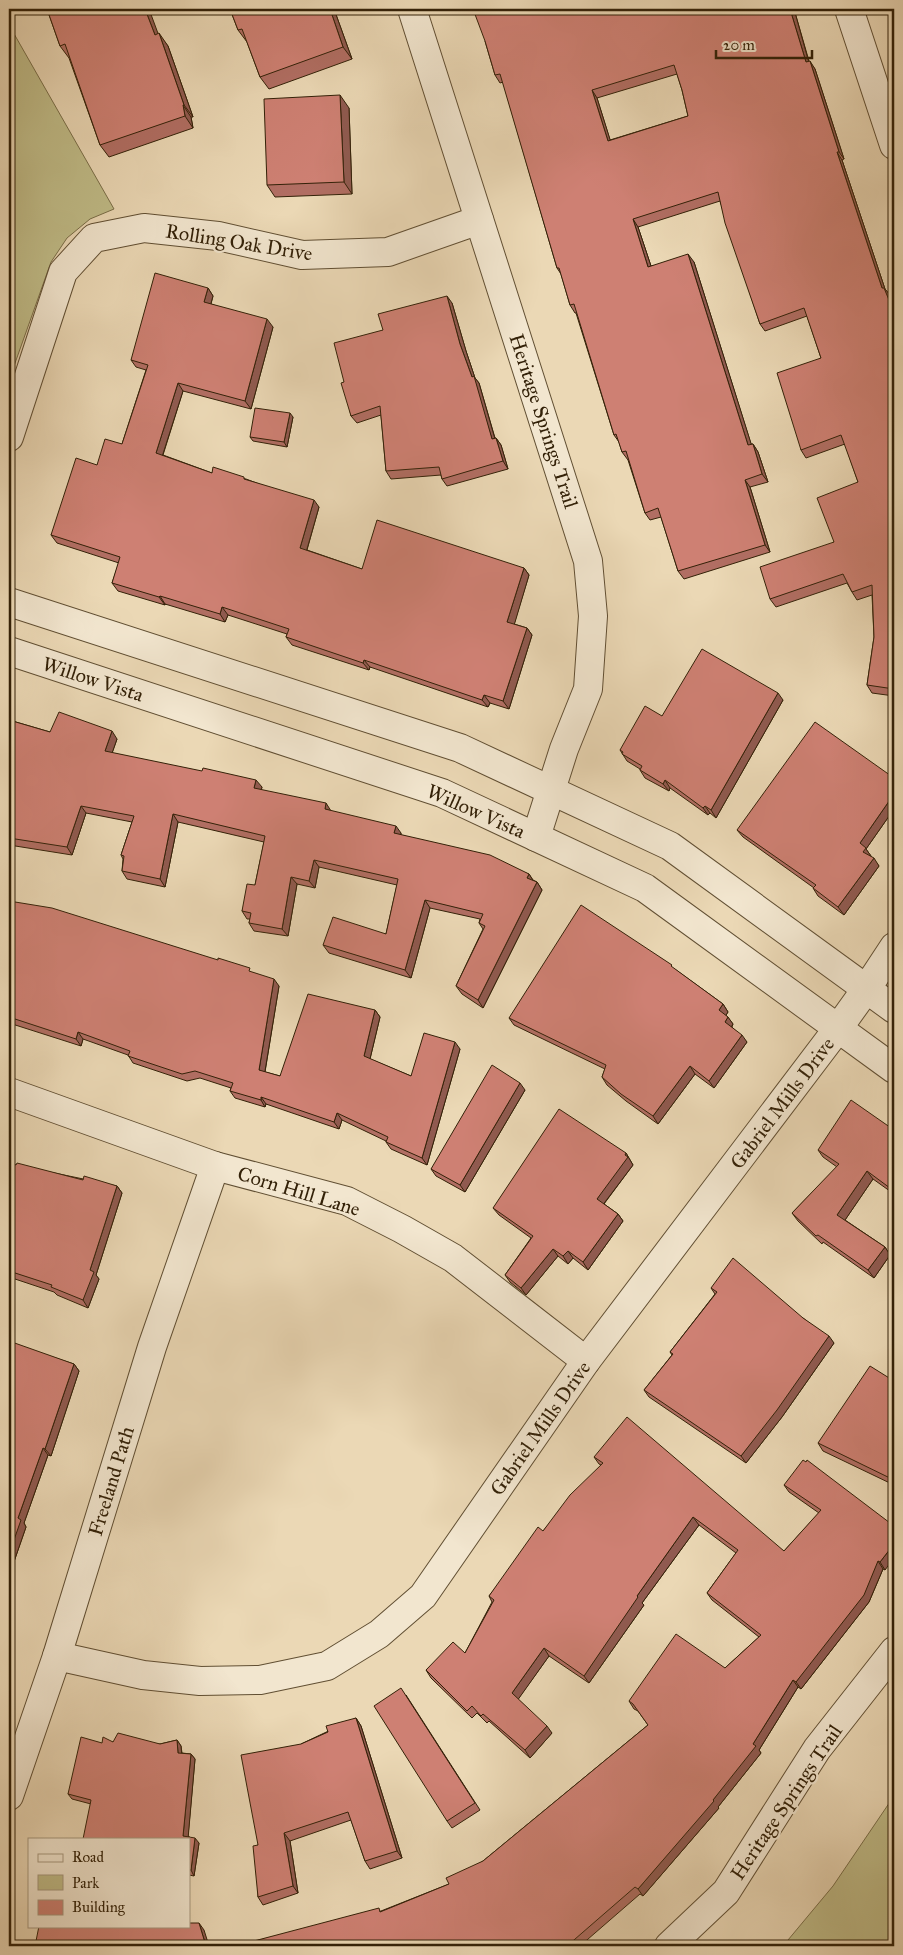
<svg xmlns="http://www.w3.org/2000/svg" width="903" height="1955" font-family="'IM FELL Great Primer',serif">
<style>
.green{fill:#c0bc88;stroke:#7a6e48}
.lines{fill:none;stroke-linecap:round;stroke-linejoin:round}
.minor-casing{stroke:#614f33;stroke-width:30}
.minor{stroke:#f2e6cf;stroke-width:28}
.wall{fill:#b16e63;stroke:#332108;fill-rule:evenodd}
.shaded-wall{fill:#905a50;stroke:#332108}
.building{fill:#ce8073;stroke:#332108;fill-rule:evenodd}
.labels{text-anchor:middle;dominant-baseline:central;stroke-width:4.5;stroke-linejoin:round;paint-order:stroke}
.street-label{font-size:20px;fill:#332108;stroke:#f2e6cf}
</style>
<rect width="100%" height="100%" fill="#ebd8b5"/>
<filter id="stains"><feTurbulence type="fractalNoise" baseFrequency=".004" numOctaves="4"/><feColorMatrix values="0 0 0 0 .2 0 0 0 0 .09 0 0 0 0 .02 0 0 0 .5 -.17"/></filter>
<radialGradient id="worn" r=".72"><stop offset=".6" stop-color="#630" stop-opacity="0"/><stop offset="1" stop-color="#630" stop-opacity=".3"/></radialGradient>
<g class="green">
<path d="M9 25 114 209 90 219 67 238 51 262 9 380Z"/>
<path d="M894 1796V1946H783L833 1886Z"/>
</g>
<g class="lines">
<defs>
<g id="minor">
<path d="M412 9 588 561 593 616 588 689 564 749 536 837"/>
<path d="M849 9 894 145"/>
<path d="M9 437 63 272 94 238 144 228 218 236 302 255 388 252 479 220"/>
<path d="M9 602 460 748 670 846 894 1009"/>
<path d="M9 651 442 793 645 888 894 1069"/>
<path d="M9 1092 215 1166 347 1201 402 1229 453 1258 586 1361"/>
<path d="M57 1656 143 1675 200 1681 260 1680 327 1666 379 1634 423 1596 586 1361 839 1027 867 988 894 947"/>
<path d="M9 1796 57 1656 152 1347 215 1166"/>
<path d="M669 1946 726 1892 817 1749 894 1651"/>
</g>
</defs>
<use href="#minor" class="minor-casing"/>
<use href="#minor" class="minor"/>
</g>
<g class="wall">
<path d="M47 9 158 34 168 46 193 117H191L193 128 109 157 100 145 69 58 60 46Z"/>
<path d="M230 9H334L352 59 269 89 260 77 247 42 238 30Z"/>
<path d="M794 9 809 61 815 69 844 159 842 160 885 289 890 295 894 307V696L872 693 867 685 874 637 872 595 857 600 852 592 847 583 776 607 770 599 834 542 858 482 845 444 806 458 801 450 821 358 807 316 765 331 760 324 720 201 638 227 651 266 694 262 751 444H753L758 452 768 482 750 487 770 552 684 579 678 571 661 517 650 520 645 513 628 460 622 452 619 442 614 435 576 313H575L570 305 561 274 557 268 503 82 500 83 495 75 485 41ZM677 74 682 90 688 116 610 140 597 98Z"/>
<path d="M349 108 352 194 275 197 267 185Z"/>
<path d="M208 288 213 296 211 304 273 327 251 409 183 391 163 455 212 473 246 479 319 507 307 550 362 569 524 568 529 575 514 624 527 628 532 635 509 709 490 703 488 707 370 667 369 670 292 645 286 637 287 634 228 615 225 622 165 604V605L118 591 112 583 119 563 57 543 51 535 97 465 122 444 146 370 136 367 131 360Z"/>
<path d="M452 303 466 351 475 378 479 383 495 438H496L501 445 508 469 447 486 442 479 441 475 391 479 386 471 381 415 357 423 351 416 344 382 383 330Z"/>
<path d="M293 417 287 447 253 441 250 437Z"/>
<path d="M783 700 716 818 710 813 708 815 670 788 669 791 645 778 640 770V769L627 761 620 750 662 716Z"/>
<path d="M9 720 50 732 117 739 112 753 262 787 261 790 331 811 401 833V835L529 874 533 880 537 882 542 890 483 1008 462 994 456 986 483 929 479 923 480 919 430 908 411 978 329 953 323 945 386 934 397 885 319 867 315 888 297 884 288 936 254 931 249 923 250 919H247L242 911 255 885 264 842 178 822 165 887 127 879 122 871 123 859 121 855 132 822 86 813 72 855 9 845Z"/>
<path d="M894 778V809L866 849 871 856 879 866 844 915 818 896 813 888H814L743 837 737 830Z"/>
<path d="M9 901 253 973 279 986 265 1072 280 1076 375 1010 380 1017 370 1059 411 1076 460 1049 427 1165 391 1149 386 1142V1141L342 1120 339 1129 266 1104 265 1107 235 1098 230 1091 231 1088 200 1078 187 1081 133 1063 128 1055 83 1039 81 1046 9 1023Z"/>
<path d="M676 970 723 1004 728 1012 726 1015 733 1024 732 1027 747 1042 714 1088 695 1074 658 1124 626 1101 607 1085 602 1077 605 1069 514 1025 509 1018Z"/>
<path d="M525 1090 465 1192 436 1176 431 1169Z"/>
<path d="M894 1130V1194L873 1179 845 1220 885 1247 890 1255 874 1278 823 1242 822 1244 798 1221 792 1213 837 1167 823 1157 818 1150Z"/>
<path d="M626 1153 633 1165 604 1204 618 1214 623 1221 588 1270 573 1258 568 1264 558 1256 526 1295 510 1282 505 1275 531 1238 499 1215 493 1208Z"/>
<path d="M9 1163 16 1165 117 1186 122 1193 96 1275 99 1279 88 1308 57 1295 54 1292 9 1277Z"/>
<path d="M711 1288 803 1318 834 1343 782 1417 746 1463 649 1397 644 1390 672 1355 670 1352 715 1294Z"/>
<path d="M9 1343 74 1364 79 1371 51 1456 48 1455 24 1523 26 1527 9 1576Z"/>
<path d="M894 1381V1485L823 1451 818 1443Z"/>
<path d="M594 1457 784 1551 819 1513 789 1492 784 1485 894 1526 885 1570 883 1569 869 1602 801 1689 798 1687 759 1750 761 1753 718 1807 719 1808 643 1896 640 1894 580 1946H235L381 1911 449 1884 483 1861 648 1725 638 1711 634 1709 629 1701 725 1668 759 1637 712 1600 707 1593 736 1553 699 1525 642 1603 644 1605 589 1683 549 1656 518 1699 552 1733 530 1758 489 1721 487 1723 477 1713 472 1718 431 1678 426 1670 465 1653 492 1602 489 1596 543 1531 601 1465 599 1464Z"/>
<path d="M406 1695 480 1810 452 1828 447 1821Z"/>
<path d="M356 1718 361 1726 402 1858 370 1869 365 1861 351 1820 290 1841 298 1893 263 1905 258 1897V1845L301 1744Z"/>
<path d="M177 1740 181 1746 182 1753 191 1754 195 1759 188 1836 199 1843 194 1876 189 1875V1839L91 1804 72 1799 68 1794 102 1743 113 1742 160 1744Z"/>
</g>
<g class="shaded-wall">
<path d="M145 9H149L163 47 155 35Z"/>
<path d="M330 9H334L352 59 343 47Z"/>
<path d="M790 9H794L811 70 806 62Z"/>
<path d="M159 33 168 46 193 117 184 105Z"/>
<path d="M810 61 815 69 844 159 839 152Z"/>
<path d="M592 90 597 98 613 149 608 141Z"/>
<path d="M340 95 349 108 352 194 344 182Z"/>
<path d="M183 105 191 117 193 128 185 116Z"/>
<path d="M837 152 842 160 885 289 890 295 894 307V312L882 288Z"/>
<path d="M633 219 638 227 654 275 648 267Z"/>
<path d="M688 254 694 262 754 453 748 445Z"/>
<path d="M208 288 213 296 209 310 204 302Z"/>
<path d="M447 296 452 303 466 351 475 378 479 383 497 446 492 439 472 377 460 344Z"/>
<path d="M267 319 273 327 251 409 245 401Z"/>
<path d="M178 383 183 391 161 460 156 453Z"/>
<path d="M290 413 293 417 287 447 284 442Z"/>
<path d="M496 438 501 445 508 469 503 461Z"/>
<path d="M753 444 758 452 768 482 762 474Z"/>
<path d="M745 480 750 487 770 552 765 545Z"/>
<path d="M314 500 319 507 305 556 300 548Z"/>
<path d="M524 568 529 575 513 629 507 622Z"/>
<path d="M160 596 165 604V605L159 597Z"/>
<path d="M222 607 228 615 225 622 220 614Z"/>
<path d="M527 628 532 635 509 709 503 701Z"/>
<path d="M364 660 370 667 369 670 363 663Z"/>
<path d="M778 693 783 700 716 818 711 810Z"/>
<path d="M484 695 490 703 488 707 482 700Z"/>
<path d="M112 731 117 739 110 759 105 751Z"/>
<path d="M256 780 262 787 260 796 254 788Z"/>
<path d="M665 780 670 788 669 791 663 784Z"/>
<path d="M894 794V809L866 849 871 856 869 859 863 852 860 843Z"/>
<path d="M326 803 331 811 325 809Z"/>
<path d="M81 806 86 813 72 855 67 847Z"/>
<path d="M705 806 710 813 708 815 703 808Z"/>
<path d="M173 814 178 822 165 887 160 879Z"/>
<path d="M396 826 401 833 399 841 394 833Z"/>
<path d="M874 858 879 866 844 915 838 907Z"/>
<path d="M314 860 319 867 315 888 309 881Z"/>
<path d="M529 874 534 882 527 878Z"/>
<path d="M291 877 297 884 288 936 282 929Z"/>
<path d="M537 882 542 890 483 1008 478 1000Z"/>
<path d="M425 900 430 908 411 978 405 970Z"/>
<path d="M274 979 279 986 264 1077 259 1070Z"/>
<path d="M723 1004 728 1012 724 1018 719 1010Z"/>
<path d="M375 1010 380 1017 369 1063 364 1056Z"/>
<path d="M728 1017 733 1024 730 1029 725 1022Z"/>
<path d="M78 1032 83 1039 81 1046 76 1039Z"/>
<path d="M742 1035 747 1042 714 1088 709 1081Z"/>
<path d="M455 1042 460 1049 427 1165 422 1158Z"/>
<path d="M690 1066 695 1074 658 1124 653 1116Z"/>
<path d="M520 1083 525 1090 465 1192 460 1185Z"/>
<path d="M261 1097 266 1104 265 1107 261 1100Z"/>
<path d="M337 1113 342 1120 339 1129 334 1122Z"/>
<path d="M626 1153 633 1165 602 1206 597 1199Z"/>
<path d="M867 1171 873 1179 843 1223 837 1215Z"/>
<path d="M117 1186 122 1193 96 1275 99 1279 88 1308 83 1300 90 1270Z"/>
<path d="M618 1214 623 1221 588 1270 583 1262Z"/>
<path d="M885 1247 890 1255 874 1278 868 1270Z"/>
<path d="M553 1249 558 1256 526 1295 521 1288Z"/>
<path d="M568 1251 573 1258 568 1264 563 1256Z"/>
<path d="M829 1336 834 1343 782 1417 746 1463 741 1456Z"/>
<path d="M74 1364 79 1371 51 1456 45 1449Z"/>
<path d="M43 1448 48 1455 24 1523 26 1527 9 1576V1554L18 1518Z"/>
<path d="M693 1517 699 1525 642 1603 644 1605 589 1683 584 1676 637 1596Z"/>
<path d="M894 1544V1558L885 1570 880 1562Z"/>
<path d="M878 1561 883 1569 869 1602 801 1689 796 1682Z"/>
<path d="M544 1648 549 1656 517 1701 512 1693Z"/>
<path d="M793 1680 798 1687 759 1750 761 1753 718 1807 719 1808 643 1896 638 1889 713 1800 753 1744Z"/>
<path d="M356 1718 361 1726 402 1858 397 1851Z"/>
<path d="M547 1726 552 1733 530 1758 525 1750Z"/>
<path d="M177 1740 181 1746 182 1758 178 1753Z"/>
<path d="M191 1754 195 1759 188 1839 183 1836Z"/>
<path d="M284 1833 290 1841 298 1893 293 1886Z"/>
<path d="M195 1838 199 1843 194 1876 191 1870Z"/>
<path d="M199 1923 204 1930 209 1946H206Z"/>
</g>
<g class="building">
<path d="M47 9H145L155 35 159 33 184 105H183L185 116 100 145 65 44 60 46Z"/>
<path d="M230 9H330L343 47 260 77 242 29 238 30Z"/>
<path d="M473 9H790L806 62 810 61 839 152H837L882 288H884L894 312V689L867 685 874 637 872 585 852 592 843 574 770 599 760 567 834 542 817 498 858 482 841 435 801 450 777 373 821 358 804 308 760 324 725 223 718 192 633 219 648 267 688 254 748 445 753 444 762 474 745 480 765 545 678 571 658 508 645 513 626 451 622 452 616 434 614 435 574 304 570 305 559 268H557L500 74 495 75 485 41ZM674 65 682 90 688 116 608 141 592 90Z"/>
<path d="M340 95 344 182 267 185 264 99Z"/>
<path d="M155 273 208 288 204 302 267 319 245 401 178 383 156 453 212 473 213 467 244 477V479L314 500 300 548 362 569 377 520 524 568 507 622 527 628 503 701 484 695 482 700 364 660 363 663 286 637 289 629 222 607 220 614 160 596 159 597 112 583 120 557 51 535 76 458 97 465 105 439 122 444 148 365 131 360Z"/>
<path d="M447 296 460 344 472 377 474 376 492 439 496 438 503 461 442 479 439 467 386 471 380 406 351 416 341 383 344 382 334 343 383 330 378 314Z"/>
<path d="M255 408 290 413 284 442 250 437Z"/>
<path d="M702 649 778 693 711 810 705 806 703 808 665 780 663 784 640 770 642 766 622 754 623 752 620 750 645 706 662 716Z"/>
<path d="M59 712 112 731 105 751 202 771 203 768 256 780 254 788 326 803 325 809 396 826 394 833 490 855 529 874 527 878 537 882 478 1000 456 986 485 926 479 923 483 914 425 900 405 970 323 945 333 917 386 934 398 879 314 860 309 881 291 877 282 929 249 923 251 913 242 911 247 884 255 885 265 836 173 814 160 879 122 871 124 856 121 855 134 816 81 806 67 847 9 838V720L50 732Z"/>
<path d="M815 722 894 778V794L860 843 866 848 863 852 874 858 838 907 813 888 816 885 737 830Z"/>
<path d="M9 901 52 908 218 960V958L250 968 249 971 274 979 259 1070 280 1076 308 994 375 1010 364 1056 411 1076 424 1033 455 1042 422 1158 386 1142 388 1137 337 1113 334 1122 261 1097V1100L230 1091 233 1083 195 1071 182 1074 128 1056 130 1051 78 1032 76 1039 9 1017Z"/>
<path d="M581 905 672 965 671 966 723 1004 719 1010 728 1017 725 1022 742 1035 709 1081 690 1066 653 1116 621 1094 602 1077 606 1065 509 1018Z"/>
<path d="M492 1065 520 1083 460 1185 431 1169Z"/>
<path d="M851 1100 894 1130V1191L867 1171 837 1215 885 1247 868 1270 818 1235 816 1236 792 1213 839 1164 818 1150Z"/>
<path d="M559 1109 626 1153 625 1155 628 1157 597 1199 618 1214 583 1262 568 1251 563 1256 553 1249 521 1288 505 1275 533 1236 493 1208Z"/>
<path d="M9 1163 16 1165 17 1163 83 1180 84 1176 117 1186 90 1270 94 1272 83 1300 51 1287 52 1285 9 1271Z"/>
<path d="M733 1258 803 1318 829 1336 777 1410 741 1456 644 1390 673 1354 670 1352 717 1292 711 1288Z"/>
<path d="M9 1341 74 1364 45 1449 43 1448 18 1518 21 1520 9 1554Z"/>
<path d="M870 1366 894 1381V1480L818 1443Z"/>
<path d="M627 1417 784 1551 821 1510 784 1485 803 1460 806 1462 807 1460 894 1526V1544L880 1562 878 1561 864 1595 796 1682 793 1680 753 1744 756 1746 713 1800 714 1801 638 1889 635 1887 567 1946H235L379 1908 380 1912 449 1884 446 1878 483 1861 648 1725 633 1704 629 1701 676 1634 725 1668 761 1635 707 1593 738 1550 693 1517 637 1596 638 1597 584 1676 544 1648 512 1693 547 1726 525 1750 483 1714 481 1716 472 1706 467 1711 426 1670 453 1642 465 1653 494 1600 489 1596 538 1527 543 1531 570 1495 603 1463 594 1457Z"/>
<path d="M401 1688 475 1803 447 1821 374 1706Z"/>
<path d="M356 1718 397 1851 365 1861 348 1812 284 1833 293 1886 258 1897 253 1846 258 1845 241 1755 301 1744 328 1732 326 1726Z"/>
<path d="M118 1733 160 1744 177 1740 178 1753 191 1754 183 1836 195 1838 191 1870H189V1839H83L91 1800 68 1794 81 1737 102 1743 103 1737 113 1742Z"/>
<path d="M189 1923H199L206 1946H35L39 1926H189Z"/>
</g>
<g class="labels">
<g class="street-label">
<text transform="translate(239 242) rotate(9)">Rolling Oak Drive</text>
<text transform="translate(544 421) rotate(72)">Heritage Springs Trail</text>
<text transform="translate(93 679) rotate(18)">Willow Vista</text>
<text transform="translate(476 811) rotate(24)">Willow Vista</text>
<text transform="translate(782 1103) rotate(-53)">Gabriel Mills Drive</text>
<text transform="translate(299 1191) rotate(17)">Corn Hill Lane</text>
<text transform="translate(540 1428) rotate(-55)">Gabriel Mills Drive</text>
<text transform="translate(111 1481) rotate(-73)">Freeland Path</text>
<text transform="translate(786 1802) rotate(-56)">Heritage Springs Trail</text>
</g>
</g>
<rect width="903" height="1955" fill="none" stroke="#ebd8b5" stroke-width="30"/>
<rect x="10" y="10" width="883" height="1935" fill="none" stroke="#332108" stroke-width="2.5"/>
<rect x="15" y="15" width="873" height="1925" fill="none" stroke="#332108"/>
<rect x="28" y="1838" width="162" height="90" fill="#f2e6cf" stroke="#a6977f"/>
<rect x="38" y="1854" width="25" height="8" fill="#f2e6cf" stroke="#a6977f"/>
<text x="72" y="1862" font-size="15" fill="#332108">Road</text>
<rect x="38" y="1875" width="25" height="15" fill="#c0bc88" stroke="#a6977f"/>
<text x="72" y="1888" font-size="15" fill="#332108">Park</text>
<rect x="38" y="1900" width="25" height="15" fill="#ce8073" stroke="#a6977f"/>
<text x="72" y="1912" font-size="15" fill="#332108">Building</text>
<path d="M716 50v8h96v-8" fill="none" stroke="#332108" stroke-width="2.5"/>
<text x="723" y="50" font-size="15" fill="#332108" stroke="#f2e6cf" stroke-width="4" paint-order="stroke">20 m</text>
<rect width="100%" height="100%" filter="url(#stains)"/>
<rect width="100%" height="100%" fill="url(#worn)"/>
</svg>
